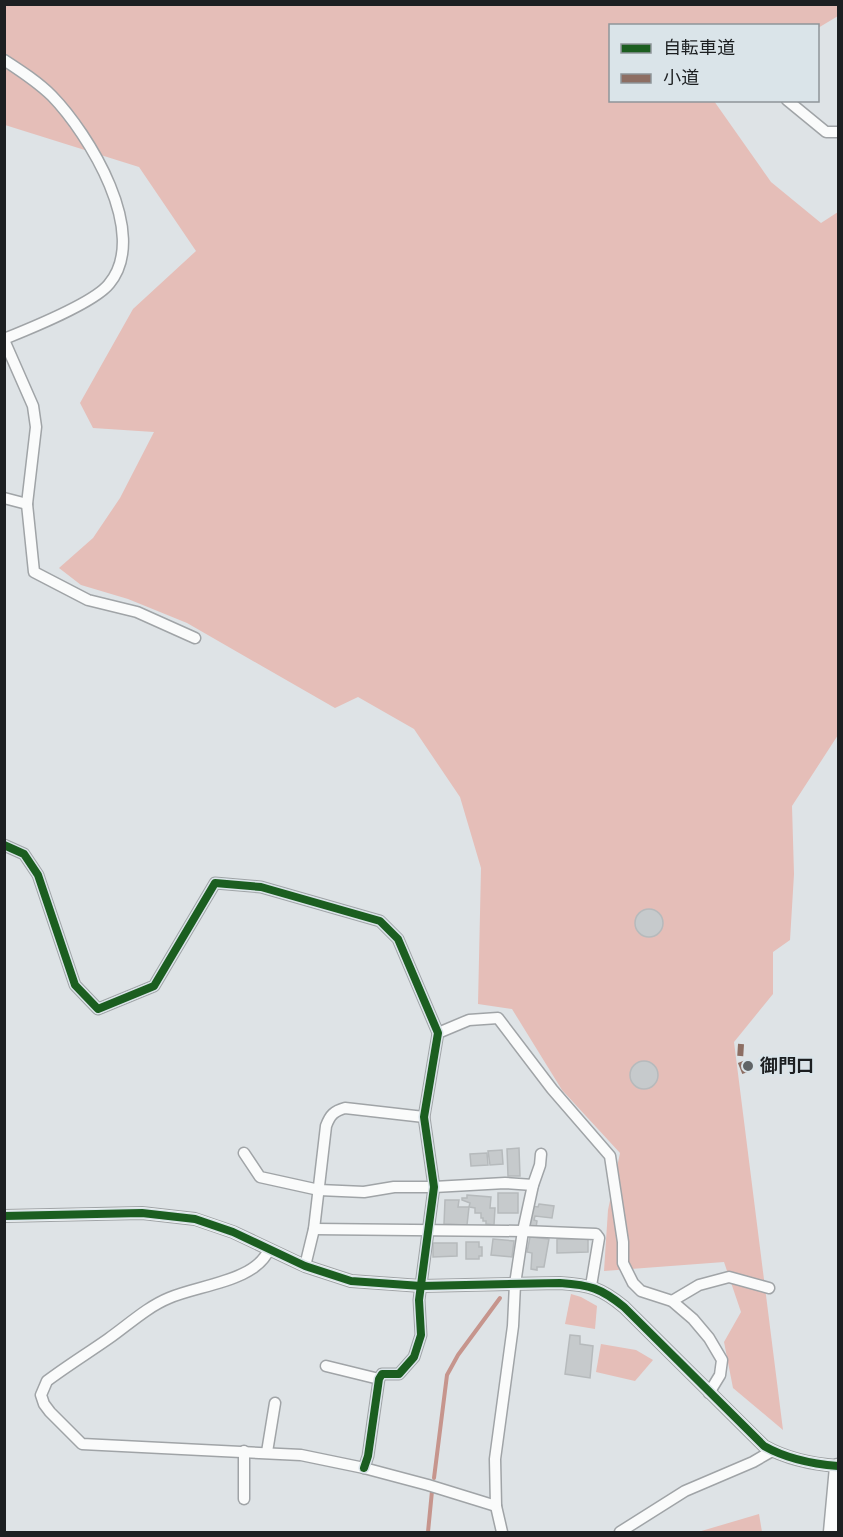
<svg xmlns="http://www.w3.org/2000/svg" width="843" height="1537" font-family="Signika,'Noto Sans JP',sans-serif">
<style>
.green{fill:#e5beb8}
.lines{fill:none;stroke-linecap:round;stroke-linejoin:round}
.stream{stroke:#c6958d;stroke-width:4}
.building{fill:#c6cacc;stroke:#b6babc;stroke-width:1.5}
.minor-casing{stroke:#a0a4a7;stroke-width:13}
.tertiary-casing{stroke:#a0a4a7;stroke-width:14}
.trunk-casing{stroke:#a0a4a7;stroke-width:19}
.minor{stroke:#fafbfb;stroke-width:10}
.tertiary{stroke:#fafbfb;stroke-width:12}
.trunk{stroke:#fafbfb;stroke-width:16}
.quiet{stroke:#8d6e63;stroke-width:6;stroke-dasharray:12 6;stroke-linecap:butt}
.cycleway-casing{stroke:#dae4e9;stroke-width:11}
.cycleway{stroke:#1b5e20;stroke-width:8}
.poi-dot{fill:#606466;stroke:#dae4e9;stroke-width:2}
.labels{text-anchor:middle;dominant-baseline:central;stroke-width:5;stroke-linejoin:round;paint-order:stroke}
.poi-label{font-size:18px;font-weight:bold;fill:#1c1f21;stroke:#dae4e9;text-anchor:start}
</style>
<rect width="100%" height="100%" fill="#dee3e6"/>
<g class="green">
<path d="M4 5H838V16L818 28V26H610V100L714 101 771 182 821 223 838 212V735L792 806 794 874 790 940 773 952V994L734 1042 783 1430 733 1388 724 1342 741 1312 724 1262 604 1271 608 1210 620 1153 562 1090 512 1009 478 1004 481 868 460 797 414 729 358 697 335 708 187 623 128 599 81 585 59 568 93 538 120 498 154 432 93 428 80 403 133 309 196 251 139 167 5 125Z"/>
<path d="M571 1294 581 1297 597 1306 595 1329 565 1324Z"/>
<path d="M601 1344 636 1350 653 1360 635 1381 596 1372Z"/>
<path d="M759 1514 762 1532H698Z"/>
</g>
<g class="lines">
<g class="stream">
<path d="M434 1478 447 1375 458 1355 500 1298"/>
<path d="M428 1532 432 1491"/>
</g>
</g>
<g class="building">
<circle cx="649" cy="923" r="14"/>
<circle cx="644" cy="1075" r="14"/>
<path d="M519 1148 520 1176H508L507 1149Z"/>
<path d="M502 1150 503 1164 490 1165 488 1151Z"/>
<path d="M487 1153 488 1165 471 1166 470 1154Z"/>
<rect x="498" y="1193" width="20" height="20"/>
<path d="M467 1195 491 1197 490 1208H495L494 1225 486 1224V1221H483V1218H481V1213H475V1208L469 1207 470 1203 462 1200V1198H467Z"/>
<path d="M445 1200H459L458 1207H469L467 1225 444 1224Z"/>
<path d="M539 1204 554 1206 552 1218 535 1216 534 1220 537 1221 536 1228 529 1226 532 1206 538 1207Z"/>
<path d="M530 1237 549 1239 544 1267H537V1270L531 1269 532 1253 527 1252Z"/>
<path d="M493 1239 514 1241 512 1257 491 1255Z"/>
<path d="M557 1239H588V1252L557 1253Z"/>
<path d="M466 1242H479V1247H482V1256H479V1259H466Z"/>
<path d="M433 1243H457V1256L433 1257Z"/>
<path d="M570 1335 580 1336V1344L593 1346 590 1378 565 1374Z"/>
</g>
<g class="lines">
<defs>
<g id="minor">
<path d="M4 60C21 71 38 82 52 96 88 133 151 234 109 284 94 303 29 329 4 339"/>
<path d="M787 100 826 132H838"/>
<path d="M4 340 33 406 36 427 27 504 34 572 88 600 137 612 195 638"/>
<path d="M4 498 27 504"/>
<path d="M4 845 24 854 38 875 75 985 98 1009 154 986 215 883 261 887 380 921 398 939 438 1033 424 1117 434 1187 419 1300 421 1335 414 1357 399 1374H382L379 1379 368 1456 364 1468"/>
<path d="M438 1033 469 1020 498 1018 552 1089 610 1156 623 1242V1263L633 1283 641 1291 672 1301 693 1319 709 1338 722 1360 720 1375 709 1393"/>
<path d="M244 1153 260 1177 319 1190 364 1192 394 1187H434L505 1183 533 1185"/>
<path d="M314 1229 523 1231 596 1234 599 1238 591 1286"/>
<path d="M269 1249C257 1281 199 1285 169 1298 147 1307 128 1325 108 1339 88 1353 67 1366 47 1381L41 1395 44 1404 50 1412 82 1444 301 1455 364 1468 428 1485 496 1506"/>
<path d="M305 1266 314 1229 326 1126C330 1115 334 1111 345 1108L424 1117"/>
<path d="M672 1301 699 1285 729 1277 769 1288"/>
<path d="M326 1366 379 1379"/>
<path d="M244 1451V1499"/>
<path d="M267 1452 275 1403"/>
<path d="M502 1532 496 1506 495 1459 513 1326 515 1284 523 1231 533 1185 540 1165 541 1154"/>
<path d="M620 1532 685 1491 753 1462 772 1451"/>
</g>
<path id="tertiary" d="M4 1216 142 1213 195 1219 233 1232 305 1266 351 1281 421 1286 560 1283C590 1285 601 1288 624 1307L764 1446C787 1459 812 1464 838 1466"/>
<path id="trunk" d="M832 1532 838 1467"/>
</defs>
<use href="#minor" class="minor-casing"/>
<use href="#tertiary" class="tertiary-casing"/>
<use href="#trunk" class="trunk-casing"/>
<use href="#minor" class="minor"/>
<use href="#tertiary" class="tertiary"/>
<use href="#trunk" class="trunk"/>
<path class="quiet" d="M741 1044 740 1060 747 1078"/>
<defs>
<g id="cycleway">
<path d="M4 845 24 854 38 875 75 985 98 1009 154 986 215 883 261 887 380 921 398 939 438 1033 424 1117 434 1187 419 1300 421 1335 414 1357 399 1374H382L379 1379 368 1456 364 1468"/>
<path d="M4 1216 142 1213 195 1219 233 1232 305 1266 351 1281 421 1286 560 1283C590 1285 601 1288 624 1307L764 1446C787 1459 812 1464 838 1466"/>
</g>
</defs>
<use href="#cycleway" class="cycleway-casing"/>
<use href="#cycleway" class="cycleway"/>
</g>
<circle class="poi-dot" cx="748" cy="1066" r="6"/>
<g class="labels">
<g class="poi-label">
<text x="760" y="1066">御門口</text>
</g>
</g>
<rect width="843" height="1537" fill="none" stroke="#1c1f21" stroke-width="12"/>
<rect x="609" y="24" width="210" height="78" fill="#dae4e9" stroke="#8e9599" stroke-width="1.5"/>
<rect x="621" y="44" width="30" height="9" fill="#1b5e20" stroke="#8e9599" stroke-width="1.5"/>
<text x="663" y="54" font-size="18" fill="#1c1f21">自転車道</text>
<rect x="621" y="74" width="30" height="9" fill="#8d6e63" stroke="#8e9599" stroke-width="1.5"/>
<text x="663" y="84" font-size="18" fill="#1c1f21">小道</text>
</svg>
